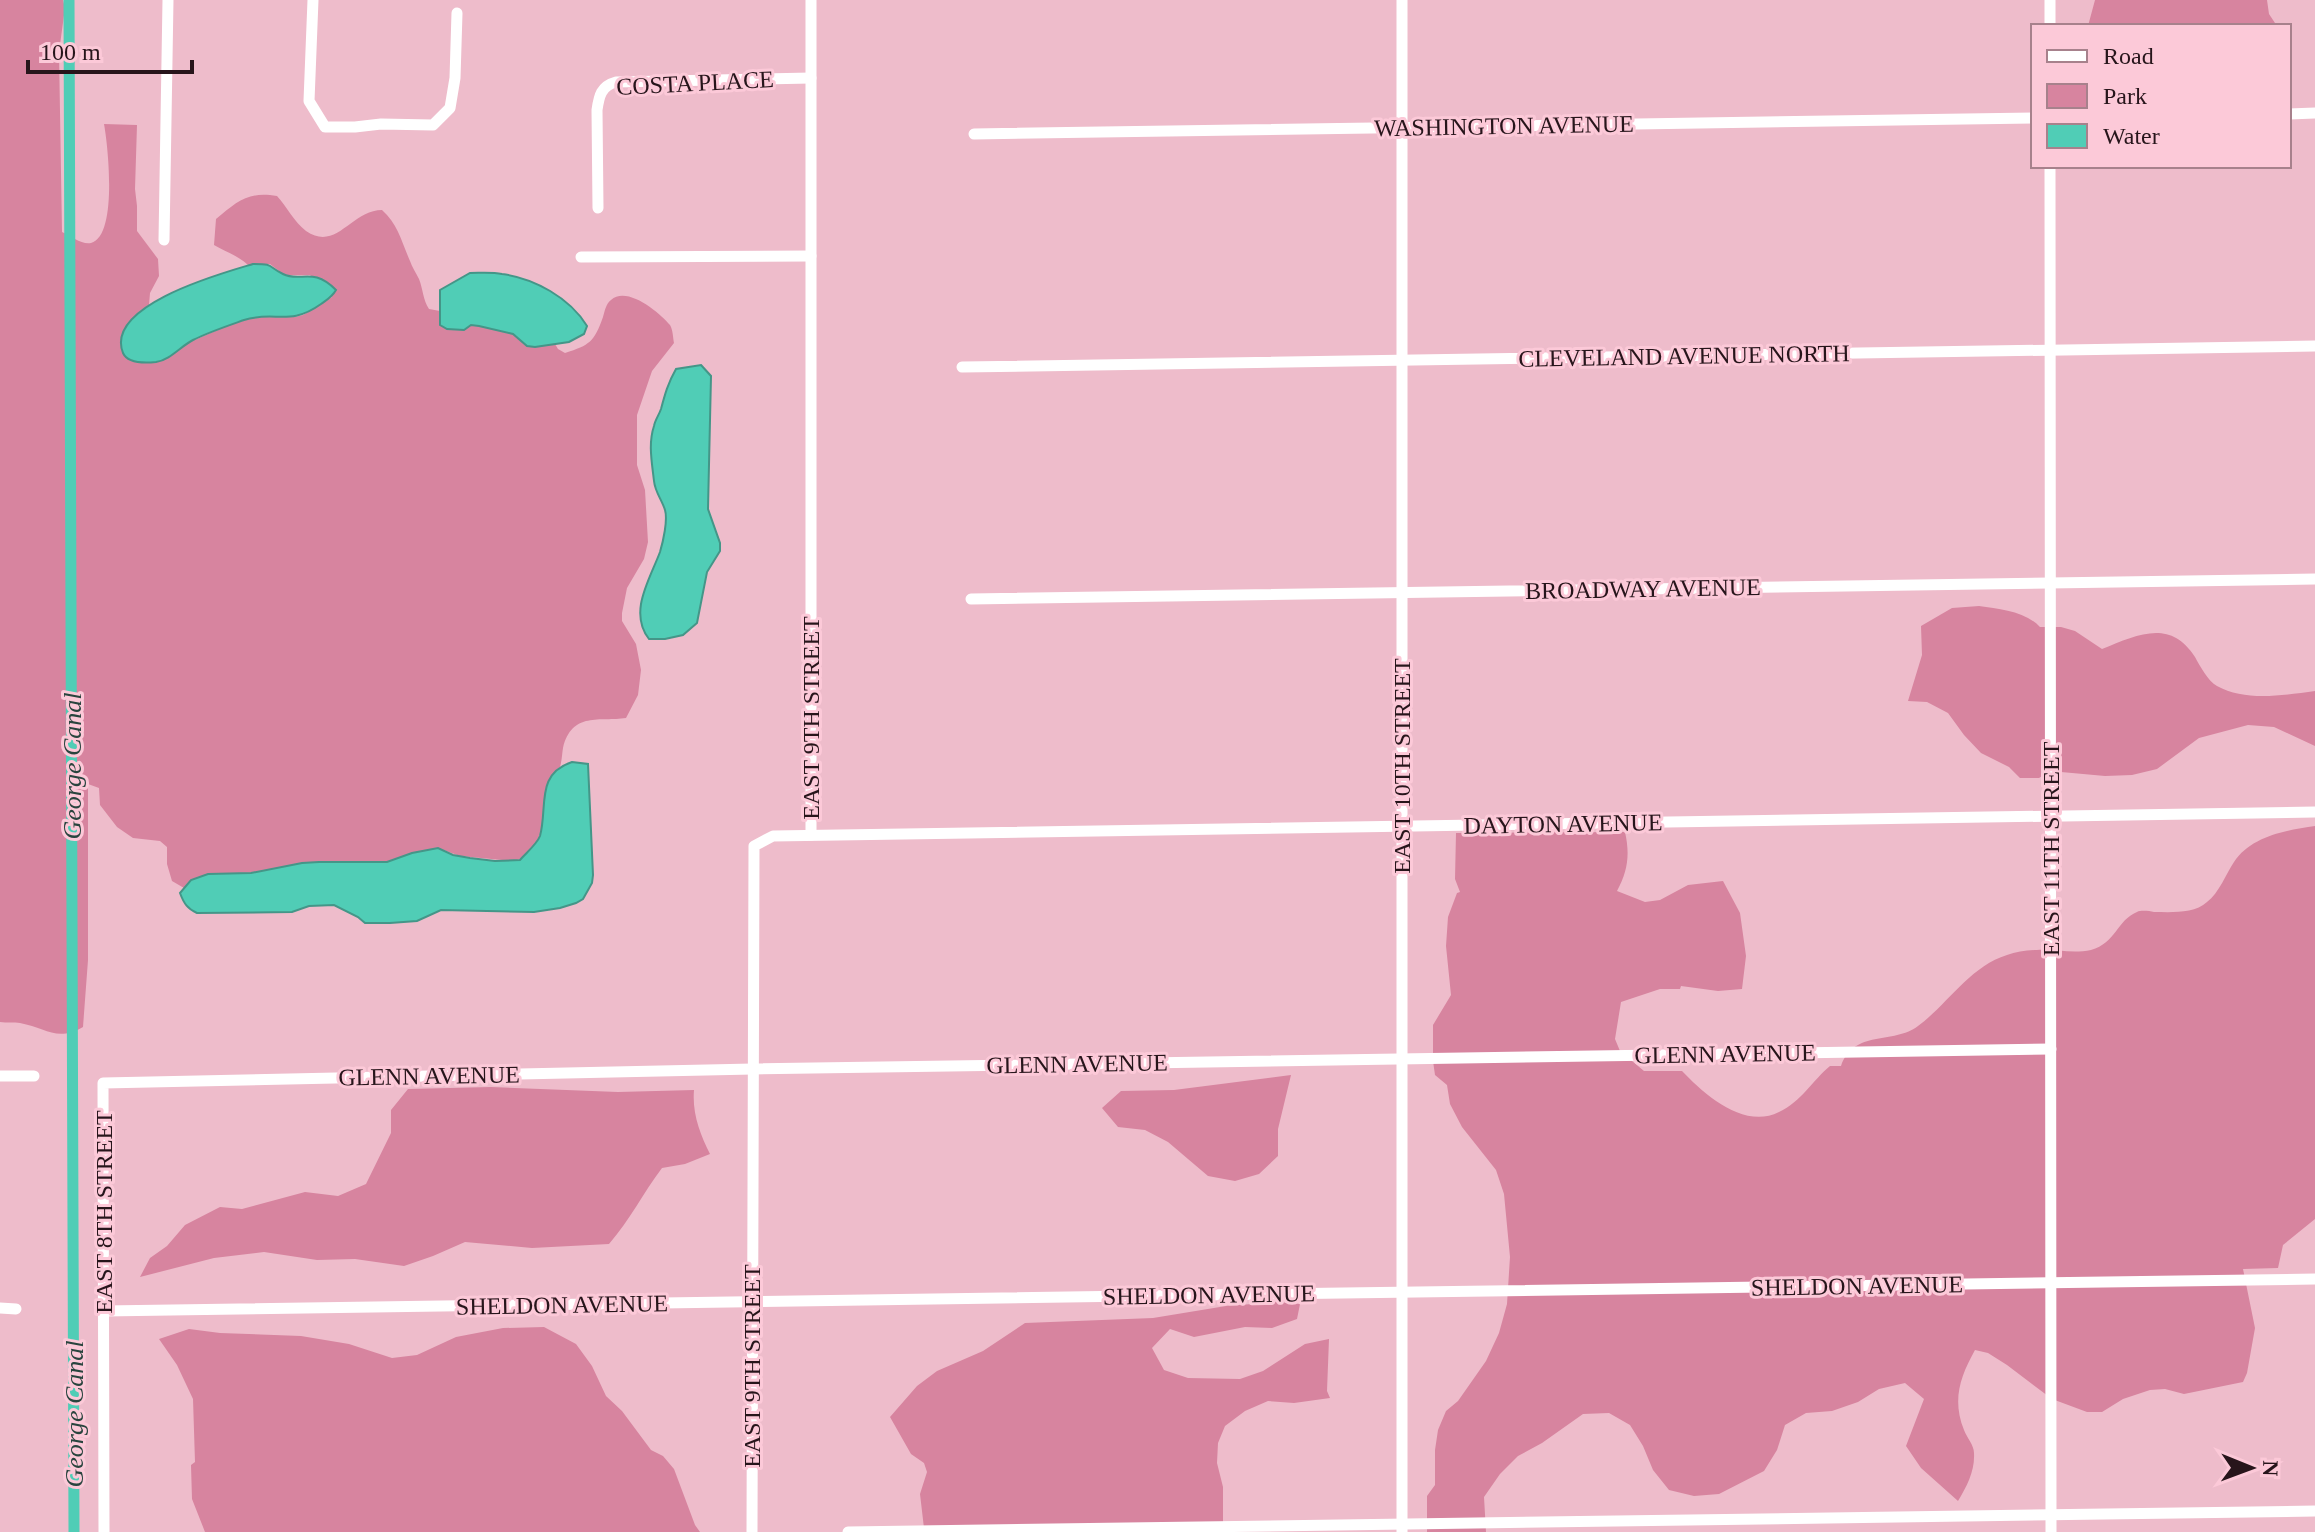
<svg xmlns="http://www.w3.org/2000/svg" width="2315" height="1532" font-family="'Times New Roman',serif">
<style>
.green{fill:#d7849f}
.water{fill:#50cdb6;stroke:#449688;stroke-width:2}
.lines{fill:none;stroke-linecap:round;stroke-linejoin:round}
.canal{stroke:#50cdb6;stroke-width:11}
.minor{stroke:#fff;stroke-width:11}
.labels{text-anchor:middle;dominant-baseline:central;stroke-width:6;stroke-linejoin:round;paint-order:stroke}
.street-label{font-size:24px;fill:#27151b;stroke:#fcc9d8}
.water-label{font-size:26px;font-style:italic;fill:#29443e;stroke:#fcc9d8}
</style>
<rect width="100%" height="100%" fill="#eebccb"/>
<g class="green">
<path d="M0 0H63L65 8 59 52 62 232C71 236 82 245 91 243 118 236 108 145 104 124L137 125 135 189 137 206V231L158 259 159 276 150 293 149 305C129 317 123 330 123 352L137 362H154L169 357 190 342 236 322 253 317H295L303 315 332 297 310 275H284L270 264 248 265C237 255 226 252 214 245L216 219C237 202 247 191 277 196 287 207 294 222 306 231 337 252 351 210 382 210 398 224 402 243 410 261 412 267 416 273 419 279 423 289 423 300 429 309L440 311V325L479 326 513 334 536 347 555 344 558 349 565 353C590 345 594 342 603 317 605 310 606 304 611 300 627 285 660 313 670 325 673 330 673 338 674 343L652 371 637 415V465L645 490 648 542 644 559 627 588 622 613V621L636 644 641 670 638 695 626 718C600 722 572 711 563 748 562 754 562 760 560 767 535 787 550 812 539 838 537 843 531 847 527 852 522 858 520 860 512 861L460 856 438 848 412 853 387 862H319L302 863 251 873 208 874 191 880 184 888 172 881 167 864V847L160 841 133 838 117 827 100 805 99 788 88 784V960L83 1027C57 1042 46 1028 20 1023 14 1022 7 1023 0 1022Z"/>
<path d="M2095 0H2267L2269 14 2277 26H2088Z"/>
<path d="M1979 606C2000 609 2025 611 2040 627H2061L2075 631 2102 649C2137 635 2170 618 2195 657 2200 666 2208 681 2217 686 2245 702 2285 695 2315 691V746L2274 727 2248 725 2199 738 2157 769 2132 775 2105 776 2050 771 2039 778H2020L2009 767 1981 753 1964 735 1948 713 1927 702 1908 701 1922 655 1921 626 1952 608Z"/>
<path d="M2315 826V1219L2283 1245 2278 1268 2243 1269 2255 1328 2247 1373 2243 1382 2184 1394 2165 1389 2150 1390 2123 1399 2102 1412H2087L2052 1399 2007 1365 1988 1353 1975 1350C1960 1377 1952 1400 1964 1430 1967 1438 1974 1445 1974 1453 1975 1471 1967 1486 1958 1501L1921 1468 1906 1446 1924 1399 1905 1383 1879 1389 1858 1402 1832 1411 1806 1413 1785 1425 1777 1450 1764 1471 1719 1494 1694 1496 1669 1490 1653 1470 1643 1446 1630 1425 1609 1413 1583 1414 1542 1443 1518 1456 1500 1474 1484 1497 1486 1532H1427V1496L1435 1485V1450L1438 1430 1446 1411 1458 1401 1486 1361 1499 1333 1507 1304 1510 1257 1504 1194 1496 1170 1462 1127 1450 1104 1447 1085 1435 1075 1433 1061V1025L1451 995 1446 946 1448 917 1457 893 1460 892 1455 879 1456 833 1625 832C1630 854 1628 871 1617 891L1645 902 1660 900 1688 885 1723 881 1740 913 1746 956 1742 989 1718 991 1681 986 1680 989H1660L1621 1002 1615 1039 1620 1051 1644 1071H1682C1704 1094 1744 1130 1779 1112 1801 1102 1813 1080 1830 1066H1841C1854 1029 1893 1045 1918 1026 1948 1004 1969 967 2007 955 2016 952 2027 950 2037 950 2055 949 2073 954 2091 950 2116 943 2117 920 2137 912 2141 910 2149 911 2154 912 2171 912 2194 914 2207 902 2219 893 2226 874 2234 862 2251 836 2287 830 2315 826Z"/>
<path d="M1291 1075 1278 1129V1156L1259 1174 1235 1181 1208 1176 1168 1142 1145 1130 1118 1127 1102 1108 1121 1091 1174 1090Z"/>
<path d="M491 1087 618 1092 694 1090C692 1113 700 1134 710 1154L685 1164 662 1168C643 1193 630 1220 609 1244L532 1248 465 1242 433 1256 404 1266 355 1259 317 1260 264 1252 214 1258 140 1277 150 1258 167 1246 185 1225 220 1207 242 1209 305 1192 338 1196 366 1184 391 1133V1110L408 1089Z"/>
<path d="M1278 1302 1300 1304 1297 1319 1272 1328 1245 1327 1194 1337 1170 1329 1152 1348 1164 1370 1188 1378 1240 1379 1263 1371 1305 1344 1329 1339 1327 1391 1330 1398 1294 1403 1268 1401 1245 1411 1225 1426 1218 1443 1217 1463 1223 1487V1532L924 1528 920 1494 927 1472 924 1463 911 1454 890 1417 917 1386 937 1371 983 1351 1025 1323 1153 1318 1226 1306Z"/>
<path d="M544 1327 576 1344 592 1366 606 1396 622 1411 651 1450 663 1456 674 1469 695 1525 700 1532H205L192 1499 191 1465 195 1462 193 1399 177 1365 159 1339 189 1329 220 1333 301 1336 349 1344 392 1358 417 1355 456 1337 503 1328Z"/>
</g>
<g class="water">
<path d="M253 264C275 264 267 266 283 274 301 283 312 266 336 290 332 297 328 299 321 304 289 327 275 310 244 320 227 326 209 332 193 340 181 346 170 360 156 362 146 363 128 364 123 353 104 305 223 273 253 264Z"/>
<path d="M470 273C481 273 492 272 502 274 534 278 570 298 587 326L584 334 569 342 535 347 527 346 513 334 479 326 471 325 464 330 447 329 440 325V290Z"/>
<path d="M701 365 711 376 708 509 720 543V551L707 572 697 623 683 635 665 639H649C628 612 650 579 660 552 663 542 668 520 665 510 662 500 655 492 654 481 652 463 648 444 654 426 655 420 659 415 661 409 665 394 668 383 676 369Z"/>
<path d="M572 762 588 764 593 875 592 883 583 899 576 903 560 908 534 912 441 910 417 921 390 923H365L358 917 334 905 309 906 292 912 197 913C188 909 184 904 180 893L191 880 208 874 251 873 302 863 319 862H387L412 853 438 848 453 855 470 858 495 861 520 860C526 853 537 844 540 836 548 807 535 774 572 762Z"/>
</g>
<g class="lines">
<path class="canal" d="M69 0 74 1532"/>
<g class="minor">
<path d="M313 0 309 101 325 127H355L381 124 433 125 450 108 455 78 457 13"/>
<path d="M811 0V835"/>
<path d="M1402 0V1532"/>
<path d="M2050 0V26"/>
<path d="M2289 114 2315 113"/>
<path d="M974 134 2033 118"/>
<path d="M2050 166 2051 1532"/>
<path d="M598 208 597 110C599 96 601 86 616 82L811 78"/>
<path d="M164 240 168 0"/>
<path d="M581 257 811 256"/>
<path d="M962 367 2315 346"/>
<path d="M971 599 2315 579"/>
<path d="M0 1076H34"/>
<path d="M0 1308 16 1309"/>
<path d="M104 1311 2315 1279"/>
<path d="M104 1532 103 1083 753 1069 2051 1049"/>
<path d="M752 1532 754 846 773 836 2315 812"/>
<path d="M848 1532 2315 1511"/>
</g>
</g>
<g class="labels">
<g class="street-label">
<text transform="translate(695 83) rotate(-3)">COSTA PLACE</text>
<text transform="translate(1504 126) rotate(-1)">WASHINGTON AVENUE</text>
<text transform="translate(1684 356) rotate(-1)">CLEVELAND AVENUE NORTH</text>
<text transform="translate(1643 589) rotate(-1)">BROADWAY AVENUE</text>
<text transform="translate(811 718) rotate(-90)">EAST 9TH STREET</text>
<text transform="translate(1402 766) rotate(-90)">EAST 10TH STREET</text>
<text transform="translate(1563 824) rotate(-1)">DAYTON AVENUE</text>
<text transform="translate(2051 849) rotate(-90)">EAST 11TH STREET</text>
<text transform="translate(1725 1054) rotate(-1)">GLENN AVENUE</text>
<text transform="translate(1077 1064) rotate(-1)">GLENN AVENUE</text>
<text transform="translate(429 1076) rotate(-1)">GLENN AVENUE</text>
<text transform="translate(104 1212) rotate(-90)">EAST 8TH STREET</text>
<text transform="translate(1857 1286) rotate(-1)">SHELDON AVENUE</text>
<text transform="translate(1209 1295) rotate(-1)">SHELDON AVENUE</text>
<text transform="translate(562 1305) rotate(-1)">SHELDON AVENUE</text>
<text transform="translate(752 1366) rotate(-90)">EAST 9TH STREET</text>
</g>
<g class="water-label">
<text transform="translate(72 766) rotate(-90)">George Canal</text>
<text transform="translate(74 1414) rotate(-90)">George Canal</text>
</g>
</g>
<rect x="2031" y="24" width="260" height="144" fill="#fcc9d8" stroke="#a7818c" stroke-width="2"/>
<rect x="2047" y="50" width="40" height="12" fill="#ffffff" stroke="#a7818c" stroke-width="2"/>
<text x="2103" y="64" font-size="24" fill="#27151b">Road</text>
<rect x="2047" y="84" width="40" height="24" fill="#d7849f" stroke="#a7818c" stroke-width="2"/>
<text x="2103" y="104" font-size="24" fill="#27151b">Park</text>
<rect x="2047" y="124" width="40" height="24" fill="#50cdb6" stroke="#a7818c" stroke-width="2"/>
<text x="2103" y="144" font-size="24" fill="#27151b">Water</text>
<g transform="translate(2251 1468) rotate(91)" stroke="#fcc9d8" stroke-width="6" paint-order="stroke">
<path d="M0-6L14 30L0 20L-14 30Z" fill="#27151b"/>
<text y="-12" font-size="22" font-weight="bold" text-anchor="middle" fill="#27151b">N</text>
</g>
<path d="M28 60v12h164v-12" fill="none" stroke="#27151b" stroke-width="4"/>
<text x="40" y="60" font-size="24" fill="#27151b" stroke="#fcc9d8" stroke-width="6" paint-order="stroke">100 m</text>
</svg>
